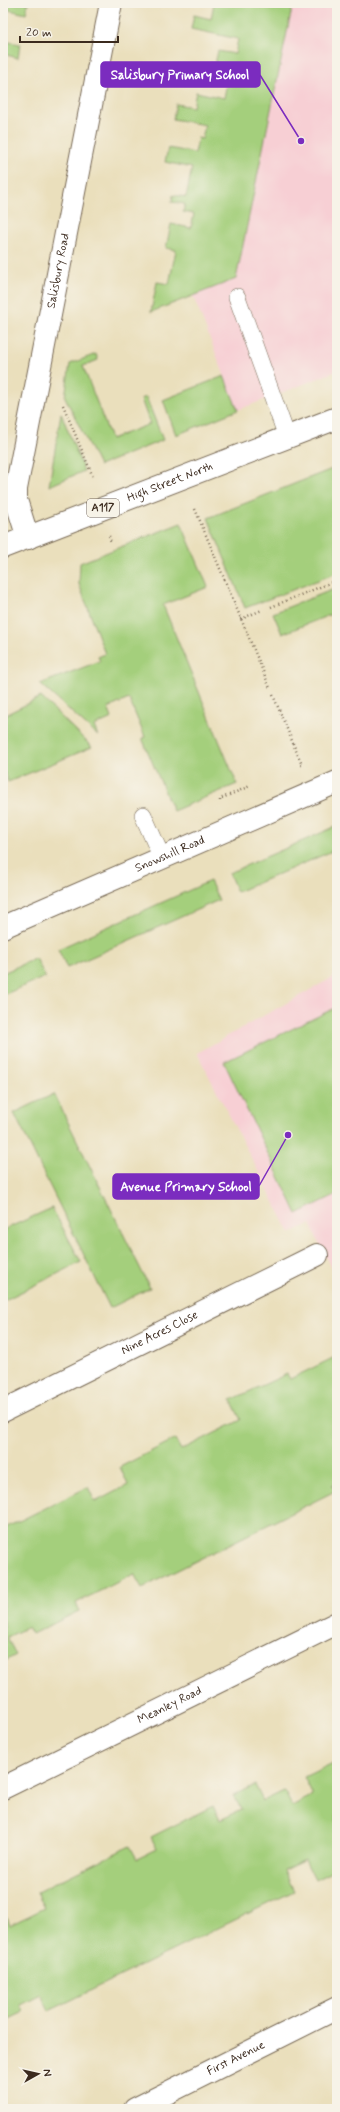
<svg xmlns="http://www.w3.org/2000/svg" width="340" height="2112" font-family="Mynerve,sans-serif">
<style>
.built{fill:#f7cfd4}
.green{fill:#a4cf7c;stroke:#707c4d}
.lines{fill:none;stroke-linecap:round;stroke-linejoin:round}
.lane-casing{stroke:#786955;stroke-width:18}
.street-casing{stroke:#786955;stroke-width:24}
.primary-casing{stroke:#786955;stroke-width:24}
.path{stroke:#786955;stroke-width:2.5;stroke-dasharray:1 3;stroke-linecap:butt}
.lane{stroke:#fff;stroke-width:17}
.street{stroke:#fff;stroke-width:22}
.primary{stroke:#fff;stroke-width:22}
.labels{text-anchor:middle;dominant-baseline:central;stroke-width:4;stroke-linejoin:round;paint-order:stroke}
.shield{fill:#f7f3e8;stroke:#73665b;stroke-width:1}
.shield-label{font-size:11px;font-weight:bold;fill:#3b2a1e}
.street-label{font-size:12px;fill:#3b2a1e;stroke:#f7f3e8}
.leader{fill:none;stroke:#7b2cbf;stroke-width:1.5}
.callout-dot{fill:#7b2cbf;stroke:#f7f3e8;stroke-width:1.5}
.callout{fill:#7b2cbf;stroke:#7b2cbf;stroke-width:1.5}
.callout-label{font-size:13px;text-anchor:middle;font-weight:bold;fill:#fff}
</style>
<rect width="100%" height="100%" fill="#f7f3e8"/>
<filter id="ink" filterUnits="userSpaceOnUse"><feTurbulence type="fractalNoise" baseFrequency=".025" numOctaves="2"/><feDisplacementMap in="SourceGraphic" scale="8" xChannelSelector="R" yChannelSelector="G"/><feConvolveMatrix kernelMatrix="1 2 1 2 8 2 1 2 1" color-interpolation-filters="sRGB"/></filter>
<filter id="wash" filterUnits="userSpaceOnUse"><feTurbulence type="fractalNoise" baseFrequency=".012" numOctaves="4" result="noise"/><feDisplacementMap in="SourceGraphic" scale="16" xChannelSelector="R" yChannelSelector="G"/><feGaussianBlur stdDeviation="0.9" result="paint"/><feColorMatrix in="noise" values="0 0 0 0 0 0 0 0 0 0 0 0 0 0 0 0 0 1.4 0 .05"/><feComposite in="paint" operator="in"/></filter>
<g filter="url(#wash)">
<rect width="100%" height="100%" fill="#eadfbc"/>
<g class="built">
<path d="M293 3H337V371L238 410 193 296 236 279Z"/>
<path d="M337 975V1281L310 1224 290 1233 197 1053Z"/>
</g>
<g class="green">
<path d="M3 3H28L26 14 5 9 3 20Z"/>
<path d="M214 3H293L236 279 151 312 157 282 169 284 176 250 166 248 171 224 191 228 194 214 183 212 185 204 172 202 173 195 186 197 192 168 165 162 168 148 195 153 198 138 202 139 205 125 173 119 176 104 193 107 196 92 224 98 227 82 217 80 218 73 208 71 210 63 215 64 218 51 235 54 238 39 191 29 194 15 211 19Z"/>
<path d="M3 41 20 44 18 58 3 54Z"/>
<path d="M96 354 98 360 83 366 111 439 150 424 141 399 146 397 163 440 99 466 65 397 70 364Z"/>
<path d="M224 376 238 410 176 435 163 400Z"/>
<path d="M61 413 84 471 49 486Z"/>
<path d="M337 467V573L245 608 208 518Z"/>
<path d="M181 523 208 587 163 605 237 784 173 811 142 738 145 737 129 699 108 708 112 718 94 726 98 736 40 684 100 661 98 657 105 654 79 584 80 563Z"/>
<path d="M337 588V612L282 634 273 613Z"/>
<path d="M41 697 92 747 8 782 3 769V716Z"/>
<path d="M337 826V849L237 892 229 873Z"/>
<path d="M210 881 219 900 67 968 58 949Z"/>
<path d="M36 958 45 977 3 995V973Z"/>
<path d="M337 1007V1194L297 1214 224 1062Z"/>
<path d="M54 1094 150 1288 110 1308 14 1113Z"/>
<path d="M52 1208 81 1262 3 1301V1230Z"/>
<path d="M337 1356V1483L332 1485 335 1491 142 1588 134 1574 76 1603 79 1611 32 1634 28 1627 7 1637 16 1655 3 1662V1529L88 1487 95 1502 128 1485 120 1467 175 1439 181 1450 241 1420 231 1400 287 1374 290 1379Z"/>
<path d="M337 1761V1869L315 1880 305 1860 284 1870 294 1891 49 2011 41 1995 21 2005 24 2012 3 2022V1920L7 1918 10 1925 45 1908 37 1892 130 1846 137 1859 157 1849 151 1837 213 1806 220 1820 241 1810 234 1795 255 1785 263 1801 284 1791 292 1806 313 1795 304 1777Z"/>
</g>
</g>
<g filter="url(#ink)">
<g class="lines">
<defs>
<g id="lane">
<path d="M237 297 287 437"/>
<path d="M143 815 162 858"/>
</g>
<g id="street">
<path id="s1" d="M28 538 16 500V489L111 3"/>
<path id="s2" d="M3 927 337 782"/>
<path id="s3" d="M3 1411 317 1255"/>
<path id="s4" d="M3 1788 337 1623"/>
<path id="s5" d="M135 2109 337 2008"/>
</g>
<g id="primary">
<path id="s6" d="M3 547 337 418"/>
</g>
</defs>
<use href="#lane" class="lane-casing"/>
<use href="#street" class="street-casing"/>
<use href="#primary" class="primary-casing"/>
<g class="path">
<path d="M63 405 93 477"/>
<path d="M195 509 270 688"/>
<path d="M109 536 111 542"/>
<path d="M271 607 337 580"/>
<path d="M241 619 262 610"/>
<path d="M273 695 302 765H301"/>
<path d="M220 801V799L250 786"/>
</g>
<use href="#lane" class="lane"/>
<use href="#street" class="street"/>
<use href="#primary" class="primary"/>
</g>
</g>
<g class="labels">
<rect class="shield" x="87" y="499" width="32" height="18" rx="3"/>
<g class="shield-label">
<text x="103" y="508">A117</text>
</g>
<g class="street-label">
<text stroke="none"><textPath href="#s1" startOffset="273">Salisbury Road</textPath></text>
<text stroke="none"><textPath href="#s6" startOffset="179">High Street North</textPath></text>
<text stroke="none"><textPath href="#s2" startOffset="182">Snowshill Road</textPath></text>
<text stroke="none"><textPath href="#s3" startOffset="175">Nine Acres Close</textPath></text>
<text stroke="none"><textPath href="#s4" startOffset="186">Meanley Road</textPath></text>
<text stroke="none"><textPath href="#s5" startOffset="113">First Avenue</textPath></text>
</g>
</g>
<path class="leader" d="M301 141L260 75M288 1135L259 1186"/>
<g class="callout-dot">
<circle cx="301" cy="141" r="4"/>
<circle cx="288" cy="1135" r="4"/>
</g>
<g class="callout">
<rect x="101" y="62" width="159" height="25" rx="4"/>
<rect x="113" y="1174" width="146" height="25" rx="4"/>
</g>
<g class="callout-label">
<text x="180" y="79">Salisbury Primary School</text>
<text x="186" y="1191">Avenue Primary School</text>
</g>
<rect width="340" height="2112" fill="none" stroke="#f7f3e8" stroke-width="16"/>
<g transform="translate(38 2074) rotate(82)" stroke="#f7f3e8" stroke-width="3" paint-order="stroke">
<path d="M0-3L7 15L0 10L-7 15Z" fill="#3b2a1e"/>
<text y="-6" font-size="11" font-weight="bold" text-anchor="middle" fill="#3b2a1e">N</text>
</g>
<path d="M20 36v6h98v-6" fill="none" stroke="#3b2a1e" stroke-width="2"/>
<text x="26" y="36" font-size="12" fill="#3b2a1e" stroke="#f7f3e8" stroke-width="3" paint-order="stroke">20 m</text>
</svg>
